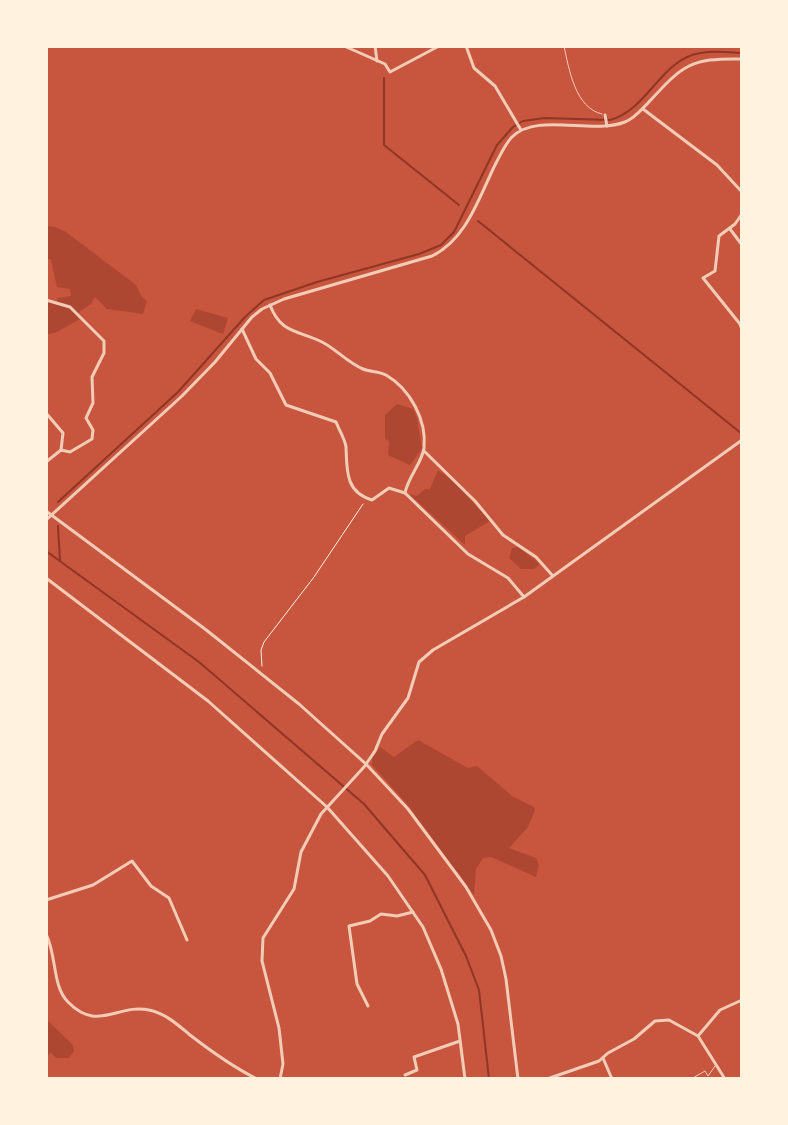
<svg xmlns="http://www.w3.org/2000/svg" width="788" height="1125" font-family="'IBM Plex Sans',sans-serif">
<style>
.green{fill:#ae4732}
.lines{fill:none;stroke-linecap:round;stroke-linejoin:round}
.stream{stroke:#8f3625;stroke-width:2}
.path{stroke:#fff3e0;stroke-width:1}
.service{stroke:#f1ccb7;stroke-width:1}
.minor{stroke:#f1ccb7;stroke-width:3}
</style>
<rect width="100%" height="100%" fill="#c8553d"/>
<g class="green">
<path d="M46 226 55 227 66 232 136 285 142 297 147 301 143 314 107 309 95 297 91 304 79 312 80 319 57 332 46 335V302H56L58 298 71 296 70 289 57 287 51 260 46 258Z"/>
<path d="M196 309 228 318 223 334 190 321Z"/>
<path d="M397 404 413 409 417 418 422 449 410 465 388 455 389 441 385 439V415Z"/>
<path d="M438 470 453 481 490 521 465 536V545L409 494 417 496 425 489H430Z"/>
<path d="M518 547 540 564 534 569H521L509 558 512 548Z"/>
<path d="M418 740 468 768 477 766 512 796 534 807 535 810 528 827 509 848 536 858 539 865 536 877 491 857 483 858 476 869 474 895 407 804 372 765V759L380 747 394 757Z"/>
<path d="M46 1019 73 1045 74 1051 69 1058H56L50 1052 46 1058Z"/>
</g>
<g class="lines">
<g class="stream">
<path d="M384 78V145L459 205"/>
<path d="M478 221 742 434"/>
<path d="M58 502 178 392 245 317 264 300 317 282 419 254 441 245 454 232 497 145 513 127 523 121 545 118 610 120C646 110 658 67 692 55 708 50 726 52 742 53"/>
<path d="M58 526 60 561"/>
<path d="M46 551 199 662 364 804 425 875 466 956 479 990 489 1079"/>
</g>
<path class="path" d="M262 666 261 650 264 642 314 577 363 504"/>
<g class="service">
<path d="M564 46C569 69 575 108 602 114"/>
<path d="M691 1079 705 1071 708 1076 715 1066"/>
</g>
<g class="minor">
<path d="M344 46 385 64 390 72 439 46"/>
<path d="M375 46 377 61"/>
<path d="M466 46 474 68 495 86 521 130"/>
<path d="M643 109 717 165 742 192"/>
<path d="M605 115 607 126"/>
<path d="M742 214 735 224 719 236 715 271 703 278 740 324 742 330"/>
<path d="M730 229 742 245"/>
<path d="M46 300 70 307 104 341V353L92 377 93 403 86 418 93 430 92 439 70 452 61 450 46 462"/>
<path d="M270 305C281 334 298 330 322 342 336 349 348 363 363 369 370 372 379 371 386 375 410 389 427 420 424 448 422 463 408 477 405 493"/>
<path d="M242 329 256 359 270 373 286 405 336 422C339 430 345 439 346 447 347 470 345 492 372 500L389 488 405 493 468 554 508 578 524 597"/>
<path d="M46 413 63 433 61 450"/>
<path d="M424 451 475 501 503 535 536 557 552 575"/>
<path d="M46 511 205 629 299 704 366 764 408 809 466 887 491 930 501 956 506 979 518 1079"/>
<path d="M46 520 182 396 215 362 252 317 262 309 284 299 432 256C467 239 479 197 496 163 501 154 505 144 512 137 537 112 592 135 625 122 634 119 641 110 648 103 683 65 689 58 742 59"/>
<path d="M46 578 208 701 327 807 388 876 423 927 441 969 458 1024 465 1079"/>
<path d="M46 900 93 885 132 861 151 886 169 898 187 940"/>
<path d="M46 934C57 956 52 986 68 1002 98 1033 118 1003 149 1010 165 1013 178 1025 190 1035 212 1052 233 1067 257 1079"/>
<path d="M368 1006 357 984 349 926 370 921 381 914 397 916 413 912"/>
<path d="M698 1036 725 1079"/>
<path d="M603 1058 612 1079"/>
<path d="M405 1075 417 1070 414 1057 460 1041"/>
<path d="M280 1079 283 1064 279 1028 262 961 263 938 294 889 301 852 321 814 364 767 375 751 382 734 408 698 419 662 433 650 524 597 742 440"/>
<path d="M547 1079 599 1061 608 1053 634 1039 655 1021 669 1020 698 1036 720 1010 742 1000"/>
</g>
</g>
<rect width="788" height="1125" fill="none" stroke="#fff3e0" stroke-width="96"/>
</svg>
